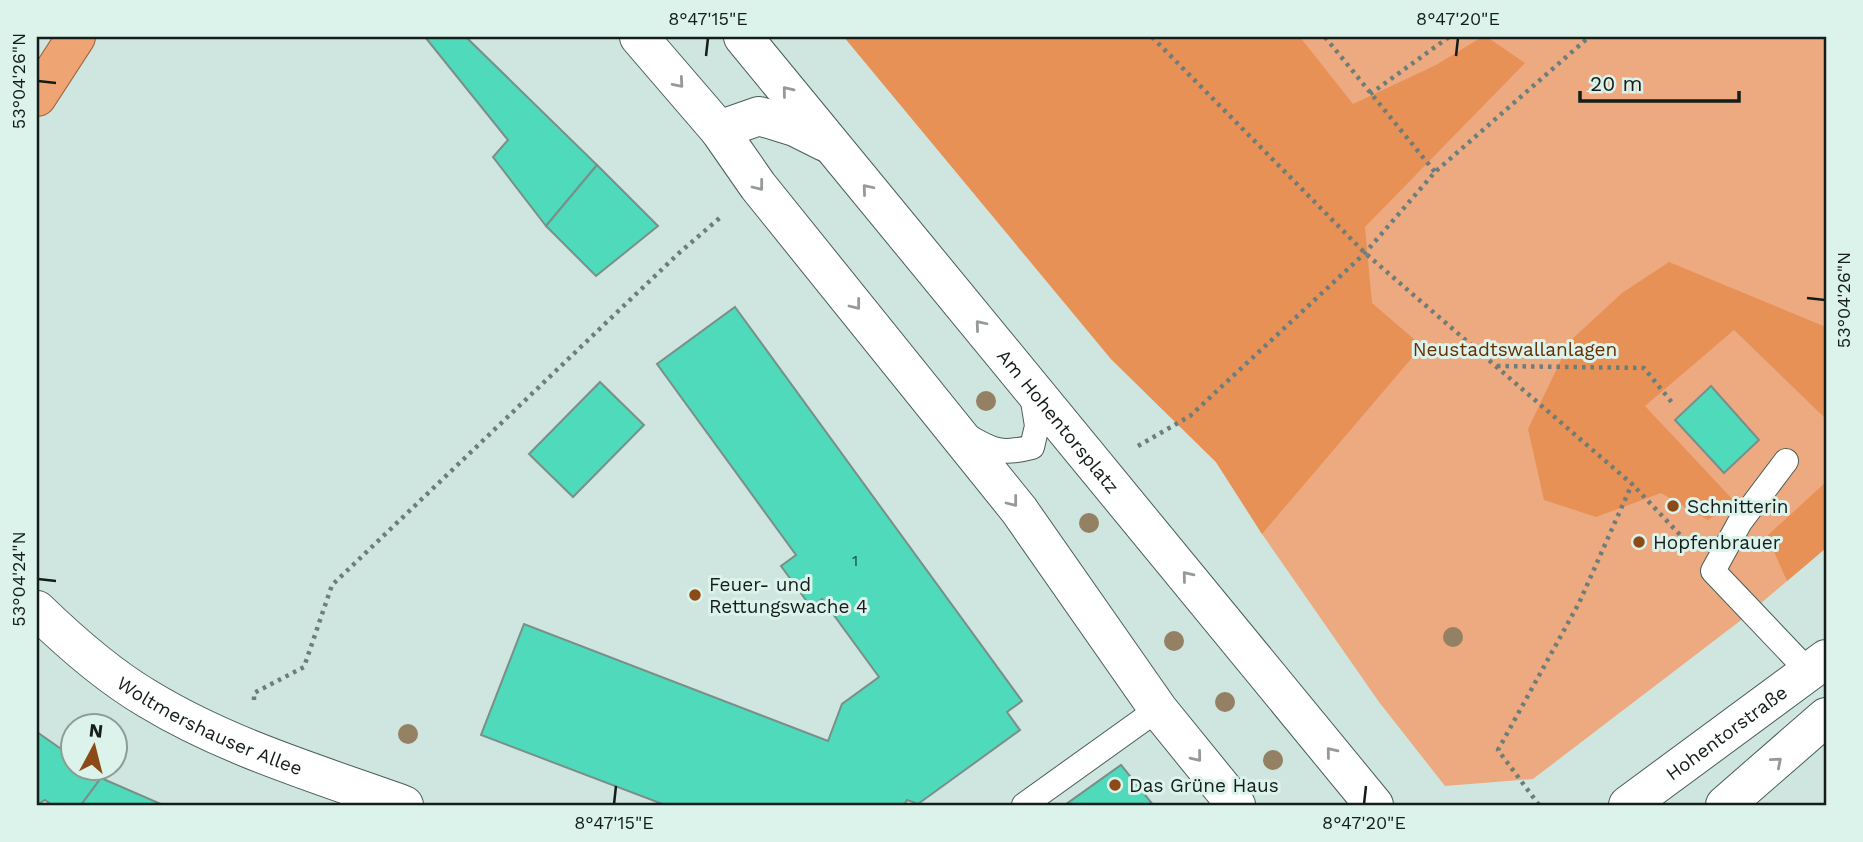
<svg xmlns="http://www.w3.org/2000/svg" width="1863" height="842" font-family="'Work Sans',sans-serif">
<style>
.green{fill:#edaa80}
.forest{fill:#e79157}
.building{fill:#4edabb;stroke:#7a8f89;stroke-width:2}
.lines{fill:none;stroke-linecap:round;stroke-linejoin:round}
.service-casing{stroke:#495d57;stroke-width:26}
.minor-casing{stroke:#495d57;stroke-width:40}
.tertiary-casing{stroke:#495d57;stroke-width:40}
.trunk-casing{stroke:#9e663d;stroke-width:40}
.path{stroke:#6d7d79;stroke-width:4.5;stroke-dasharray:3.5 5;stroke-linecap:butt}
.service{stroke:#fff;stroke-width:24}
.minor{stroke:#fff;stroke-width:38}
.tertiary{stroke:#fff;stroke-width:38}
.trunk{stroke:#eea473;stroke-width:38}
.tree{fill:#948164}
.oneway{stroke:#959998}
.ticks{fill:none;stroke:#141d1a;stroke-width:2.5}
.poi-dot{fill:#8c4a18;stroke:#dcf3ec;stroke-width:2.5}
.labels{text-anchor:middle;dominant-baseline:central;stroke-width:6;stroke-linejoin:round;paint-order:stroke}
.number-label{font-size:16px;fill:#224c42}
.park-label{font-size:19px;fill:#652e00;stroke:#dcf3ec}
.street-label{font-size:19px;fill:#141d1a;stroke:#dcf3ec}
.poi-label{font-size:19px;fill:#141d1a;stroke:#dcf3ec;text-anchor:start}
.neatline{fill:none;stroke:#141d1a;stroke-width:2.5}
.ticks-label{font-size:18px;text-anchor:middle;fill:#141d1a}
</style>
<rect width="100%" height="100%" fill="#cee6df"/>
<path class="green" d="M844 37H1826V548L1740 621 1533 779 1445 786 1379 702 1262 534 1216 462 1111 359Z"/>
<g class="forest">
<path d="M844 37H1300L1353 104 1436 65 1482 37H1487L1525 63 1365 227 1372 303 1422 346 1262 534 1216 462 1111 359Z"/>
<path d="M1669 262 1826 327V419L1734 330 1645 406 1735 502 1708 520 1661 493 1596 517 1544 500 1528 429 1570 341 1622 293Z"/>
<path d="M1826 482V548L1787 581 1767 536Z"/>
</g>
<g class="building">
<path d="M425 37H466L597 165 546 226 493 157 508 140Z"/>
<path d="M597 165 658 226 596 276 546 226Z"/>
<path d="M735 307 1022 701 1007 712 1020 730 918 804 907 800 904 805H665L481 735 524 624 828 741 842 704 879 677 822 599 811 607 781 566 796 555 657 364Z"/>
<path d="M600 382 644 425 573 497 529 454Z"/>
<path d="M1711 386 1759 440 1724 473 1675 420Z"/>
<path d="M37 732 74 758V768H88L101 778 81 805H52L45 800 37 805Z"/>
<path d="M1121 765 1153 805H1065Z"/>
<path d="M1121 765 1153 805H1065Z"/>
<path d="M101 778 161 804 160 805H81Z"/>
</g>
<g class="lines">
<defs>
<g id="service">
<path d="M966 435C992 451 1002 455 1032 447L1037 426 1032 395"/>
<path d="M1786 461 1740 522 1713 571 1809 672"/>
<path d="M1024 805 1158 709"/>
</g>
<g id="minor">
<path id="s1" d="M37 610C71 643 107 675 148 699 227 747 318 774 404 805"/>
</g>
<g id="tertiary">
<path d="M639 37 719 130 758 186 1019 510 1158 709 1236 805"/>
<path id="s2" d="M743 37 1374 805"/>
<path d="M719 130 759 116 795 127 825 142"/>
<path id="s3" d="M1628 805 1826 659"/>
<path d="M1725 805 1826 717"/>
</g>
<path id="trunk" d="M37 97 76 37"/>
</defs>
<use href="#service" class="service-casing"/>
<use href="#minor" class="minor-casing"/>
<use href="#tertiary" class="tertiary-casing"/>
<use href="#trunk" class="trunk-casing"/>
<g class="path">
<path d="M1152 37 1365 253 1632 484 1684 539"/>
<path d="M1325 37 1435 172"/>
<path d="M1370 94 1449 37"/>
<path d="M1497 366 1644 368 1674 405"/>
<path d="M1138 446 1190 416 1365 253 1435 172 1589 37"/>
<path d="M254 700V693L304 667 332 585 679 253 722 216"/>
<path d="M1539 805 1498 750 1579 603 1632 484"/>
</g>
<use href="#service" class="service"/>
<use href="#minor" class="minor"/>
<use href="#tertiary" class="tertiary"/>
<use href="#trunk" class="trunk"/>
</g>
<g class="tree">
<circle cx="986" cy="401" r="10"/>
<circle cx="1089" cy="523" r="10"/>
<circle cx="1453" cy="637" r="10"/>
<circle cx="1174" cy="641" r="10"/>
<circle cx="1225" cy="702" r="10"/>
<circle cx="408" cy="734" r="10"/>
<circle cx="1273" cy="760" r="10"/>
</g>
<defs><path id="oneway-chevron" d="M-2-3.5L2.5 0L-2 3.5" fill="none" stroke-width="1.6" stroke-linecap="round" stroke-linejoin="round" transform="scale(1.75)"/></defs>
<g class="oneway">
<use href="#oneway-chevron" transform="translate(679 83) rotate(49)"/>
<use href="#oneway-chevron" transform="translate(787 91) rotate(-129)"/>
<use href="#oneway-chevron" transform="translate(759 186) rotate(52)"/>
<use href="#oneway-chevron" transform="translate(867 189) rotate(-130)"/>
<use href="#oneway-chevron" transform="translate(856 305) rotate(52)"/>
<use href="#oneway-chevron" transform="translate(980 325) rotate(-130)"/>
<use href="#oneway-chevron" transform="translate(1013 502) rotate(52)"/>
<use href="#oneway-chevron" transform="translate(1187 576) rotate(-129)"/>
<use href="#oneway-chevron" transform="translate(1331 752) rotate(-129)"/>
<use href="#oneway-chevron" transform="translate(1197 757) rotate(51)"/>
<use href="#oneway-chevron" transform="translate(1777 762) rotate(-41)"/>
</g>
<path class="ticks" d="M706 56 708 38M1456 56 1458 38M38 81 56 83M1807 298 1825 300M38 579 56 581M614 804 616 786M1364 804 1366 786"/>
<g class="poi-dot">
<circle cx="1673" cy="506" r="7"/>
<circle cx="1639" cy="542" r="7"/>
<circle cx="695" cy="595" r="7"/>
<circle cx="1115" cy="785" r="7"/>
</g>
<g class="labels">
<g class="number-label">
<text x="855" y="560">1</text>
</g>
<g class="park-label">
<text x="1515" y="349">Neustadtswallanlagen</text>
</g>
<g class="street-label">
<text stroke="none"><textPath href="#s2" startOffset="497">Am Hohentorsplatz</textPath></text>
<text stroke="none"><textPath href="#s1" startOffset="210">Woltmershauser Allee</textPath></text>
<text stroke="none"><textPath href="#s3" startOffset="122">Hohentorstraße</textPath></text>
</g>
<g class="poi-label">
<text x="1687" y="506">Schnitterin</text>
<text x="1653" y="542">Hopfenbrauer</text>
<text x="709" y="584">Feuer- und<tspan x="709" dy="22">Rettungswache 4</tspan></text>
<text x="1129" y="785">Das Grüne Haus</text>
</g>
</g>
<rect width="1863" height="842" fill="none" stroke="#dcf3ec" stroke-width="77"/>
<g transform="translate(94 747) rotate(7)"><circle r="33" fill="#dcf3ec" stroke="#8c9d98" stroke-width="2"/>
<path d="M0-5L12 26L0 18L-12 26Z" fill="#8c4a18"/>
<text y="-10" font-size="19" font-weight="bold" text-anchor="middle" fill="#141d1a">N</text>
</g>
<path d="M1580 91v10h159v-10" fill="none" stroke="#141d1a" stroke-width="3.5"/>
<text x="1590" y="91" font-size="21" fill="#141d1a" stroke="#dcf3ec" stroke-width="5" paint-order="stroke">20 m</text>
<rect x="38" y="38" width="1787" height="766" class="neatline"/>
<g class="ticks-label">
<text x="708" y="25">8°47'15"E</text>
<text x="1458" y="25">8°47'20"E</text>
<text transform="translate(19 81) rotate(-90)" y="6">53°04'26"N</text>
<text transform="translate(1844 300) rotate(-90)" y="6">53°04'26"N</text>
<text transform="translate(19 579) rotate(-90)" y="6">53°04'24"N</text>
<text x="614" y="829">8°47'15"E</text>
<text x="1364" y="829">8°47'20"E</text>
</g>
</svg>
